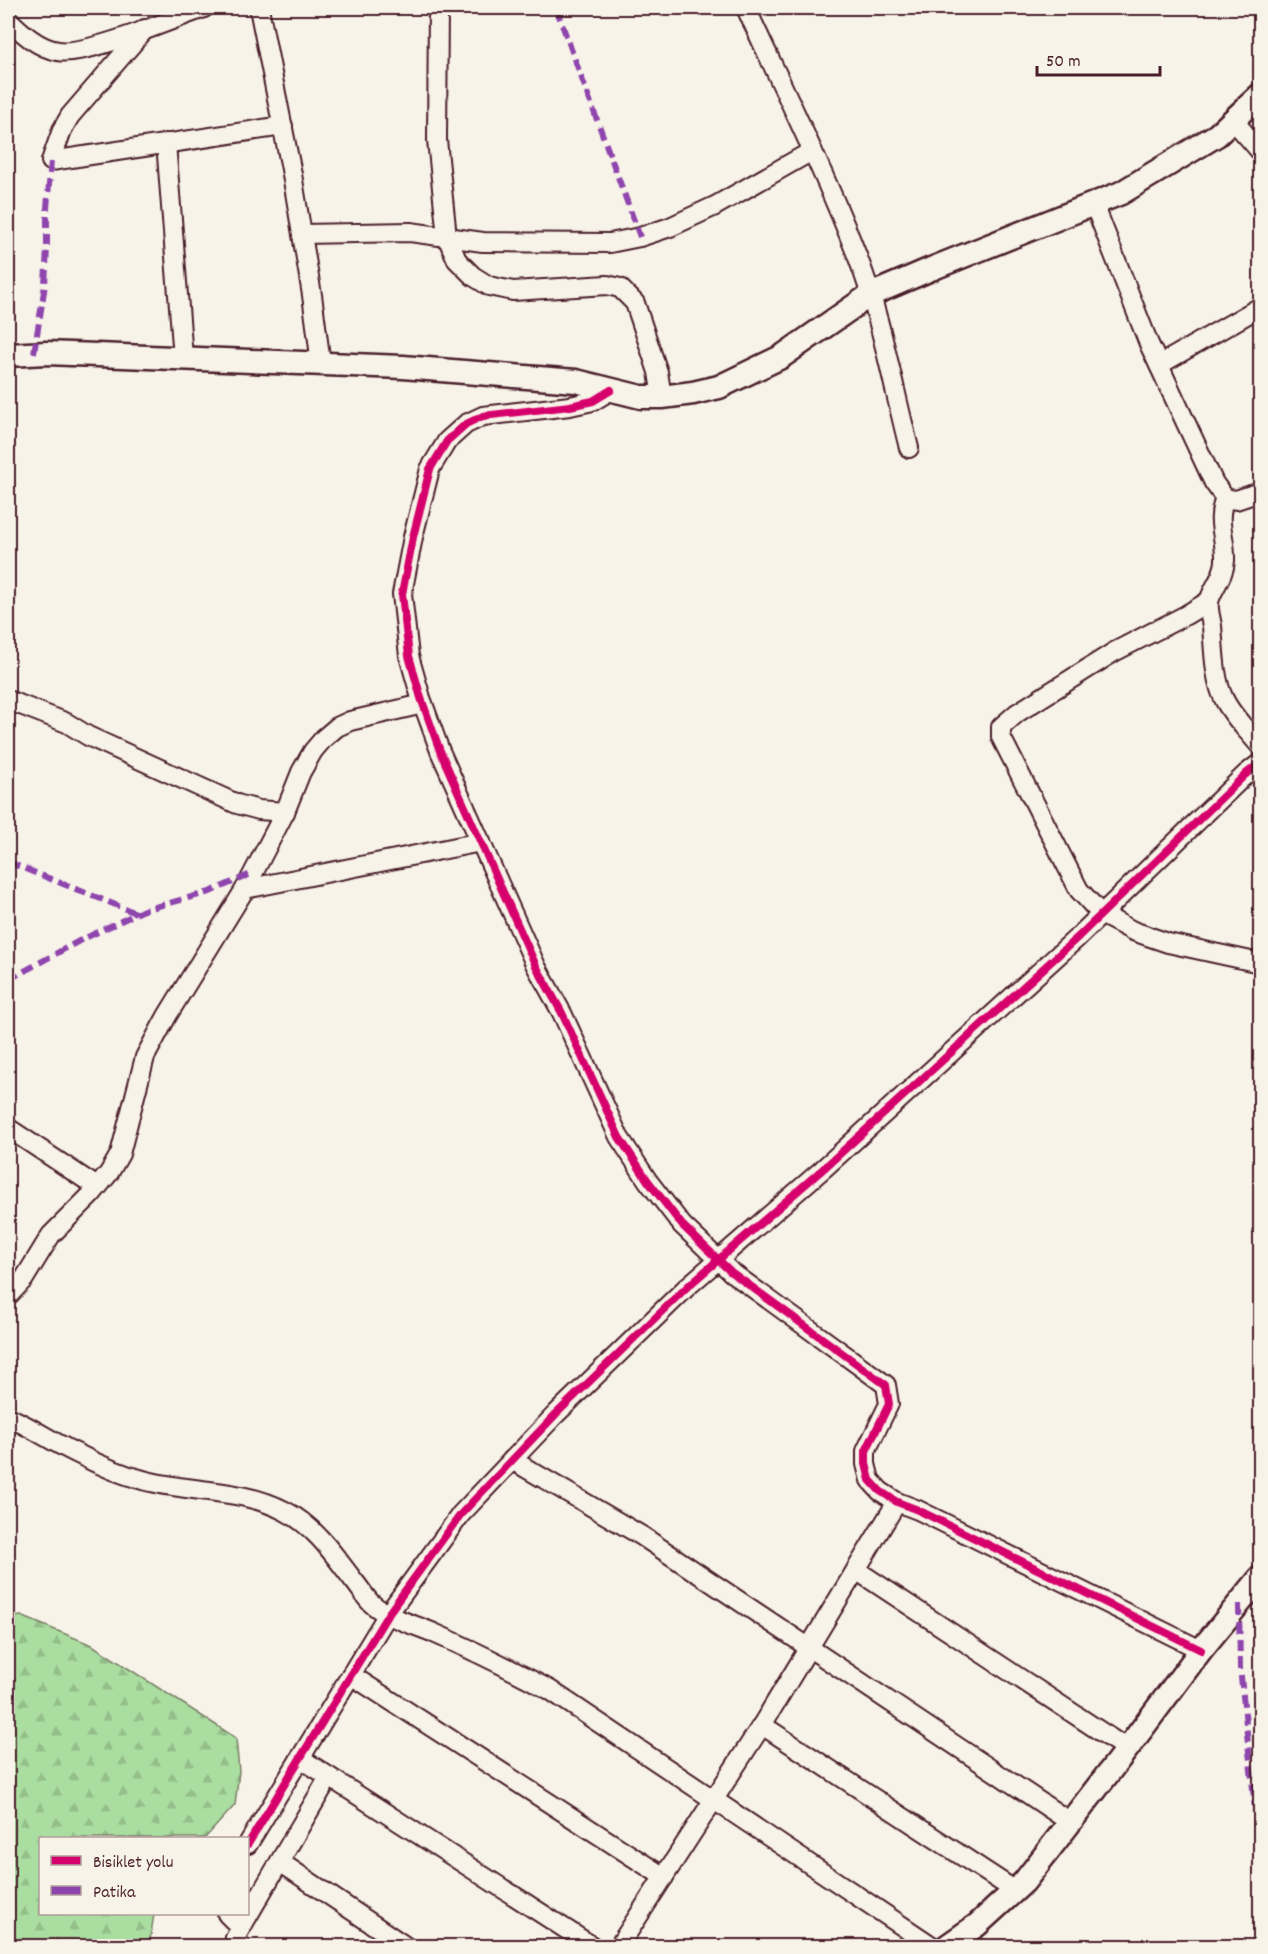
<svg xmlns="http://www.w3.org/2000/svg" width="1268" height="1954" font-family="Dekko,sans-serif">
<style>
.forest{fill:url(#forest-firs);stroke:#7a7e66;stroke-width:1.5}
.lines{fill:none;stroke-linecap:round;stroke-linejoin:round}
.minor-casing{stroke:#4a1f2b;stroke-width:22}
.tertiary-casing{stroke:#4a1f2b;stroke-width:27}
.minor{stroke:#f7f3e8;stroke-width:18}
.tertiary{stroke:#f7f3e8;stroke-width:22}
.quiet{stroke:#8e44ad;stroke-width:6;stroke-dasharray:12 6;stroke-linecap:butt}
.cycleway-casing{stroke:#f7f3e8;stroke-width:11}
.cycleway{stroke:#d6006c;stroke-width:8}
</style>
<defs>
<pattern id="forest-firs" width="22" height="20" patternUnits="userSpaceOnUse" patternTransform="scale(1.5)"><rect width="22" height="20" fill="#aadea0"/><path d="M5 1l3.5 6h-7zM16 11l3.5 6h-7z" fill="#94be8a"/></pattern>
</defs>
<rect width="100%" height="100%" fill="#f7f3e8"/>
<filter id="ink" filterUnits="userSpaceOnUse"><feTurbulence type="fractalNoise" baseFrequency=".0167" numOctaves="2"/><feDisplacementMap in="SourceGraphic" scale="12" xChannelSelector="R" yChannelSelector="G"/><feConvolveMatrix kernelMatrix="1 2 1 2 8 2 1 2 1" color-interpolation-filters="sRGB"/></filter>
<g filter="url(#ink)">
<path class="forest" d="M21 1616 92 1645 236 1738 239 1771 235 1805 205 1838H40V1914H154L149 1946H8V1618Z"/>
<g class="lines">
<defs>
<g id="minor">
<path d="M259 8 292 174 312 295 321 364"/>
<path d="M438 8 437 140 447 237 457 260 473 276 489 286 513 291 607 285 620 288 635 303 658 372 662 397"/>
<path d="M746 8C784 90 825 173 858 258 881 317 893 386 909 448"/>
<path d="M8 19C21 32 38 48 58 51 87 56 172 19 204 8"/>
<path d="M145 29 70 116 62 130 51 161 283 126"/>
<path d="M1233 120 1260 151"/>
<path d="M166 143 183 358"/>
<path d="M1094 204 1149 344 1214 483 1225 498 1236 500 1260 492"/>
<path d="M302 234 410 232 483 242 610 243 640 237 670 227 715 206 812 151"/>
<path d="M1159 365 1260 307"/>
<path d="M611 390 593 401 570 406 483 416 466 424 447 441 430 469 413 537 402 594 409 656 421 698 440 751 536 966 562 1013 619 1137 648 1181 682 1225 731 1272 886 1385 889 1404 866 1451V1464L870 1480 880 1491 897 1502 918 1510 1201 1650"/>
<path d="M1225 498C1215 524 1226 534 1225 561 1224 578 1210 591 1209 603 1208 610 1211 619 1212 626 1214 648 1214 679 1224 699 1232 716 1248 731 1260 746"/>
<path d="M1209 601 1186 615 1114 652 1017 713 1001 727V737L1079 890 1101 914 1133 931 1168 943 1260 963"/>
<path d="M8 700 67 723 88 736 237 804 259 810 285 812"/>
<path d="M245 889 481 842"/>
<path d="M8 1128 97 1187"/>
<path d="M8 1296 24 1279 51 1235 91 1195 109 1173 120 1154 145 1057 167 1016 245 889 285 812 301 772 313 751 324 738 337 727 350 721 423 704"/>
<path d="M8 1417C32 1427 52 1442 76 1453 97 1464 120 1474 143 1480 190 1493 241 1488 285 1511 315 1526 334 1555 354 1581 360 1588 365 1597 371 1603 389 1619 414 1624 436 1634 475 1651 513 1670 550 1690L932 1946"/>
<path d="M512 1460 642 1536 1070 1822"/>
<path d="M856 1570 1127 1749"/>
<path d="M351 1675 664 1877"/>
<path d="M762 1725 1014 1890"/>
<path d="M300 1758 592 1946"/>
<path d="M248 1844 388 1614 461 1514 556 1414 687 1287 823 1169 1078 937 1246 774 1260 763"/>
<path d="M280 1862 405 1946"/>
<path d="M227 1914 234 1921 243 1925"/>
<path d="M241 1946 235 1938 329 1777"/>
<path d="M619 1946 762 1725 897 1502"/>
</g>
<g id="tertiary">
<path d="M8 355 46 353 403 367 576 381 641 397H662L693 393 719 387 781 357 870 295 931 269 1121 193 1217 135 1260 95"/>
<path d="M947 1946 977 1925 1024 1882 1127 1749 1201 1650 1260 1578"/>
</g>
</defs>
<use href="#minor" class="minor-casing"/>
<use href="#tertiary" class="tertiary-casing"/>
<use href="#minor" class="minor"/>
<use href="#tertiary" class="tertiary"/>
<g class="quiet">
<path d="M556 8 640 237"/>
<path d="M34 353 45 285 47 248V208L51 161"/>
<path d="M8 862 136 913"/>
<path d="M8 980 79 941 144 910 210 892 253 873"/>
<path d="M1239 1604 1240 1668 1256 1817"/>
</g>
<defs>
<g id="cycleway">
<path d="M611 390 593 401 570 406 483 416 466 424 447 441 430 469 413 537 402 594 409 656 421 698 440 751 536 966 562 1013 619 1137 648 1181 682 1225 731 1272 886 1385 889 1404 866 1451V1464L870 1480 880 1491 897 1502 918 1510 1201 1650"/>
<path d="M248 1844 388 1614 461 1514 556 1414 687 1287 823 1169 1078 937 1246 774 1260 763"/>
</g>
</defs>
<use href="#cycleway" class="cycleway-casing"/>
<use href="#cycleway" class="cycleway"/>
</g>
</g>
<rect width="1268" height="1954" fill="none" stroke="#f7f3e8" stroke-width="30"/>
<rect x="15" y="15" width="1238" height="1924" fill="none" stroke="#4a1f2b" stroke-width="2" filter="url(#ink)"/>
<rect x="39" y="1837" width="210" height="78" fill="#f7f3e8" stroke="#b29e9c" stroke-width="1.5"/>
<rect x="51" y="1856" width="30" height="9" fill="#d6006c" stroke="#b29e9c" stroke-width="1.5"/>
<text x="93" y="1867" font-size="18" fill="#4a1f2b">Bisiklet yolu</text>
<rect x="51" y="1886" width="30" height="9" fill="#8e44ad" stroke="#b29e9c" stroke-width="1.5"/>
<text x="93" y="1897" font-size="18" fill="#4a1f2b">Patika</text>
<path d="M1037 66v9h123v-9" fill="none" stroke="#4a1f2b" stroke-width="3"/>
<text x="1046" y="66" font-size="18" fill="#4a1f2b" stroke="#f7f3e8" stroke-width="4.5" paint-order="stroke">50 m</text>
</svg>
